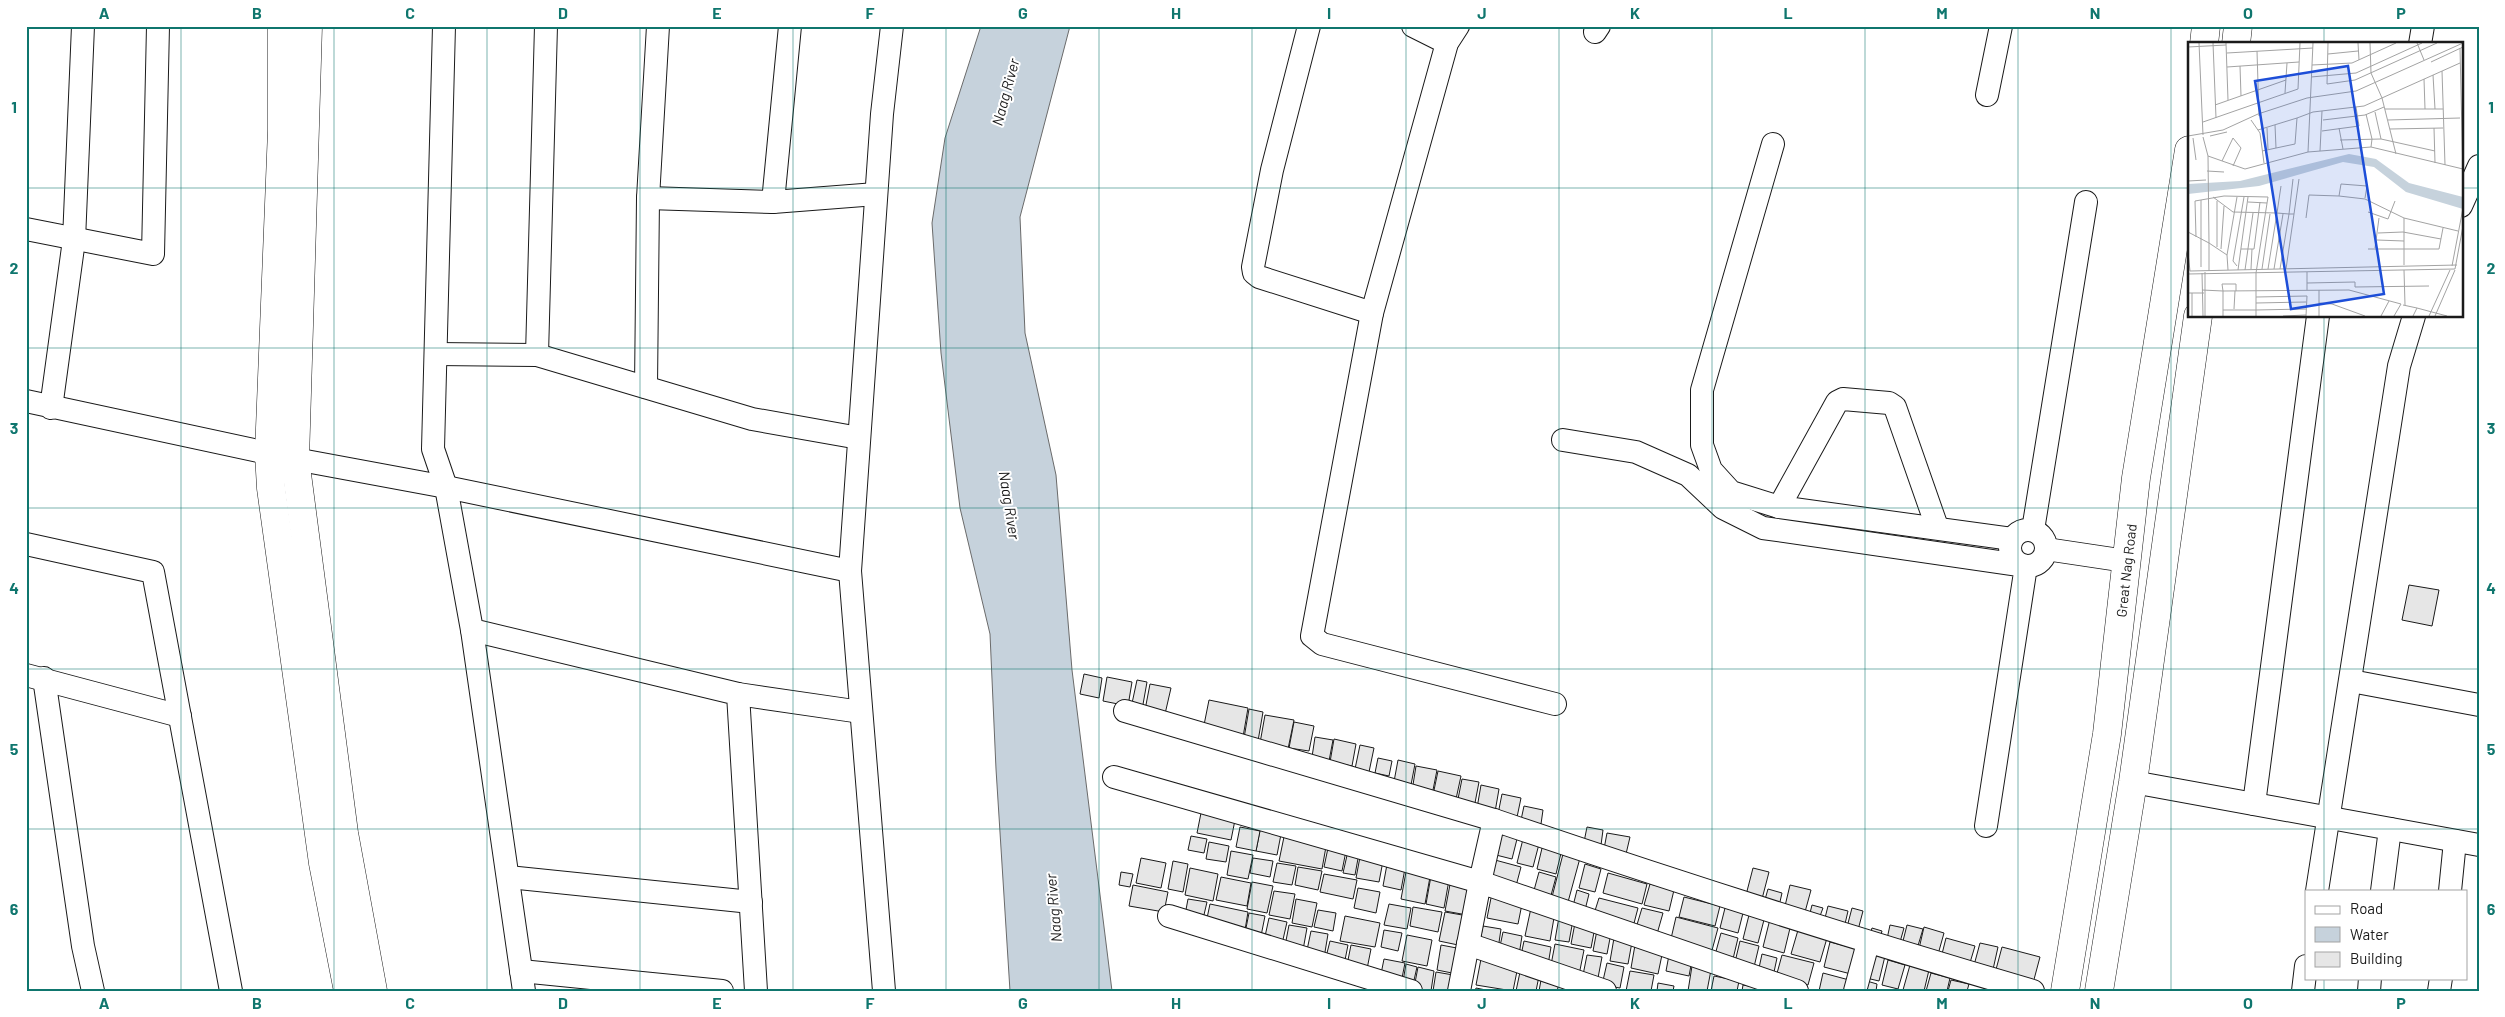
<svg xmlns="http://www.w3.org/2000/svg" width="2505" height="1017" font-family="Barlow,sans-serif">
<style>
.water{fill:#c6d2dc;stroke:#6a6a6a}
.building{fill:#e6e6e6;stroke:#1a1a1a}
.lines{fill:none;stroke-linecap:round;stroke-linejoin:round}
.minor-casing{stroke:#1a1a1a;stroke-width:24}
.major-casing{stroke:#1a1a1a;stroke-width:29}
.minor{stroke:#fff;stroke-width:22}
.major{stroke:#fff;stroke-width:28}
.grid{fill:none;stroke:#0f766e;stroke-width:1;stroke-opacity:0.55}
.labels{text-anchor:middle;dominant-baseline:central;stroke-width:4;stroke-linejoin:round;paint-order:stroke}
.street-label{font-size:14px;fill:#1a1a1a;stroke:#fff}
.water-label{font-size:15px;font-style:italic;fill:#1a1a1a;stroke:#fff}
.inset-road{fill:none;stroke:#a3a3a3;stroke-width:1}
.view{fill:#1d4ed8;fill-opacity:0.15;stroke:#1d4ed8;stroke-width:2.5}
.inset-edge{fill:none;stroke:#1a1a1a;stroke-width:2.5}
.neatline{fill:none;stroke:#0f766e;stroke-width:2}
.grid-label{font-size:16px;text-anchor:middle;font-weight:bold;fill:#0f766e}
</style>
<rect width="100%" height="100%" fill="#fff"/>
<path class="water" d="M981 26H1070L1020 217 1025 333 1056 475 1072 670 1112 991H1010L996 769 990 634 960 508 941 353 932 223 945 138Z"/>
<g class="building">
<path d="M2409 585 2439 590 2432 626 2402 620Z"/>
<path d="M1084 674 1102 678 1099 698 1080 694Z"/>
<path d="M1107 677 1132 682 1128 706 1103 701Z"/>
<path d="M1137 680 1147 682 1142 710 1131 708Z"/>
<path d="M1150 684 1171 688 1165 714 1145 710Z"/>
<path d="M1209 700 1248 708 1243 737 1203 730Z"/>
<path d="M1249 709 1263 712 1258 741 1244 738Z"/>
<path d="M1265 715 1294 720 1288 749 1260 743Z"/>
<path d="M1294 722 1314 726 1309 751 1289 748Z"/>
<path d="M1315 737 1333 740 1329 761 1312 757Z"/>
<path d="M1334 739 1356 744 1352 766 1330 762Z"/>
<path d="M1360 745 1374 748 1369 772 1355 769Z"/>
<path d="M1378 758 1392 761 1389 776 1375 773Z"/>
<path d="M1398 760 1415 764 1410 790 1393 787Z"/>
<path d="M1416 766 1437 770 1432 795 1412 791Z"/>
<path d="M1438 771 1461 776 1456 799 1433 795Z"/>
<path d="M1462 779 1479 782 1474 808 1457 804Z"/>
<path d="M1481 785 1499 789 1495 812 1477 808Z"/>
<path d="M1502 794 1521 798 1516 822 1497 819Z"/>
<path d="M1524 806 1543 810 1541 824 1521 820Z"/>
<path d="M1202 808 1236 815 1231 840 1197 833Z"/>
<path d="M1261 825 1282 829 1277 855 1256 851Z"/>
<path d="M1240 827 1260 831 1256 851 1236 847Z"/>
<path d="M1587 827 1603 830 1601 845 1584 842Z"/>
<path d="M1285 832 1327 841 1322 869 1279 861Z"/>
<path d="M1607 833 1630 837 1626 854 1604 849Z"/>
<path d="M1501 834 1517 839 1512 859 1496 855Z"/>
<path d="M1191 836 1207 839 1204 853 1188 850Z"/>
<path d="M1523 839 1539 844 1533 867 1517 863Z"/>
<path d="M1209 842 1229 846 1226 862 1206 859Z"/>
<path d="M1543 844 1562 849 1556 874 1537 869Z"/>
<path d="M1328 848 1346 851 1342 871 1324 867Z"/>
<path d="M1231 851 1253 855 1248 879 1227 875Z"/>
<path d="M1348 851 1359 853 1355 875 1343 873Z"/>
<path d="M1563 854 1580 858 1568 902 1552 897Z"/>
<path d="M1360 857 1383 861 1379 882 1356 878Z"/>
<path d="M1141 858 1166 863 1161 888 1136 883Z"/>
<path d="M1253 858 1273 861 1270 877 1250 873Z"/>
<path d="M1388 859 1406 863 1401 890 1383 886Z"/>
<path d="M1495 860 1521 867 1516 886 1490 879Z"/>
<path d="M1173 861 1188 864 1183 892 1168 889Z"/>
<path d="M1277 863 1296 866 1292 885 1273 882Z"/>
<path d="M1585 864 1601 869 1595 892 1579 888Z"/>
<path d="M1298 867 1322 871 1318 890 1295 885Z"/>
<path d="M1190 868 1218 874 1213 901 1185 895Z"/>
<path d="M1753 868 1769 872 1762 899 1746 895Z"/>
<path d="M1121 872 1133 874 1130 887 1119 885Z"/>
<path d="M1406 872 1430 877 1425 904 1401 899Z"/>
<path d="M1539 872 1556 877 1550 899 1533 894Z"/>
<path d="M1608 873 1647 884 1642 904 1603 893Z"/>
<path d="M1324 874 1357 880 1353 899 1320 892Z"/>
<path d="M1431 876 1449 880 1444 908 1426 904Z"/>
<path d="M1221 877 1251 883 1247 906 1216 900Z"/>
<path d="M1451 879 1473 883 1467 915 1445 911Z"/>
<path d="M1252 882 1273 886 1267 913 1247 909Z"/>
<path d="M1650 884 1674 890 1669 911 1644 905Z"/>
<path d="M1133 885 1168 892 1164 912 1129 906Z"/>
<path d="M1790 885 1811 890 1805 912 1785 906Z"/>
<path d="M1358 888 1380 892 1376 913 1354 908Z"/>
<path d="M1768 889 1782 893 1779 906 1764 903Z"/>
<path d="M1577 890 1589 894 1584 914 1572 910Z"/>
<path d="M1274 891 1295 894 1290 919 1269 915Z"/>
<path d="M1492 893 1523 899 1518 924 1487 918Z"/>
<path d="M1684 897 1720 906 1715 926 1679 917Z"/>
<path d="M1599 898 1638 908 1633 927 1593 917Z"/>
<path d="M1188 899 1207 902 1203 919 1185 915Z"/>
<path d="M1296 899 1317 903 1312 927 1292 923Z"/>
<path d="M1210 904 1248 912 1245 930 1206 923Z"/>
<path d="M1389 904 1411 908 1407 929 1384 925Z"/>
<path d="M1812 905 1823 908 1820 916 1810 913Z"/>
<path d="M1828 906 1848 911 1845 924 1825 918Z"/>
<path d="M1413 907 1442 912 1438 932 1410 926Z"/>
<path d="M1531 908 1555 912 1550 941 1525 936Z"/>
<path d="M1642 908 1663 913 1657 934 1636 928Z"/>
<path d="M1725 908 1743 913 1738 933 1720 928Z"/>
<path d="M1852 908 1863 911 1858 930 1847 927Z"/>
<path d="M1318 910 1336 913 1333 931 1314 927Z"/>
<path d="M1750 911 1765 916 1758 943 1743 939Z"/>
<path d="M1445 912 1468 916 1463 946 1439 941Z"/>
<path d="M1249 913 1265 916 1261 936 1245 933Z"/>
<path d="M1345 916 1380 923 1375 947 1340 941Z"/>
<path d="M1559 917 1573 920 1569 942 1555 940Z"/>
<path d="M1676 917 1718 928 1711 954 1670 943Z"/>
<path d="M1269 918 1287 922 1282 944 1264 941Z"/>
<path d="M1770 919 1791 924 1784 953 1763 947Z"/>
<path d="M1575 923 1595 927 1591 948 1571 944Z"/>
<path d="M1289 925 1307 928 1303 950 1285 946Z"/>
<path d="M1890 925 1904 928 1900 942 1887 939Z"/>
<path d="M1907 925 1923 929 1917 949 1902 945Z"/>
<path d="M1483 926 1501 929 1498 949 1479 945Z"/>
<path d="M1924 927 1944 933 1937 958 1918 953Z"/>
<path d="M1872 928 1882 931 1880 938 1870 935Z"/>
<path d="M1384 930 1402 933 1398 951 1381 947Z"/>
<path d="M1597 930 1611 933 1607 954 1593 951Z"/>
<path d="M1798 930 1827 938 1820 962 1791 954Z"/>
<path d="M1311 931 1328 934 1324 958 1306 955Z"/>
<path d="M1503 932 1522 936 1519 955 1499 951Z"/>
<path d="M1721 933 1738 938 1733 959 1715 955Z"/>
<path d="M1407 935 1432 940 1427 966 1402 961Z"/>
<path d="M1614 938 1632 942 1628 964 1610 961Z"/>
<path d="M1946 938 1975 946 1969 966 1941 958Z"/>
<path d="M1330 941 1348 945 1344 965 1325 961Z"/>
<path d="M1524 941 1551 947 1548 965 1520 960Z"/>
<path d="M1740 941 1759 946 1754 967 1735 962Z"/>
<path d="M1830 942 1857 949 1851 974 1824 967Z"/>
<path d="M1980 943 1998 947 1992 974 1973 969Z"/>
<path d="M1555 944 1584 950 1579 975 1550 970Z"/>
<path d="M1351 945 1371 949 1366 974 1346 970Z"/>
<path d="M1441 945 1462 949 1457 974 1437 970Z"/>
<path d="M1635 945 1663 950 1658 974 1631 968Z"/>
<path d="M2002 947 2040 957 2032 987 1994 977Z"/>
<path d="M1869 952 1885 956 1879 981 1862 977Z"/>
<path d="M1762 954 1777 958 1774 972 1759 968Z"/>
<path d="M1587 955 1602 957 1597 983 1582 980Z"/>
<path d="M1669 955 1692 960 1689 976 1666 971Z"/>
<path d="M1782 955 1814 963 1808 985 1776 977Z"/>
<path d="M1384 959 1405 963 1401 983 1380 979Z"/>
<path d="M1481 959 1518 966 1513 991 1476 985Z"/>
<path d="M1888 960 1905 965 1898 989 1882 985Z"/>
<path d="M1607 963 1624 967 1620 988 1602 985Z"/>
<path d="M1406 964 1417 967 1412 989 1402 987Z"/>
<path d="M1910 965 1929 970 1924 991 1903 990Z"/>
<path d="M1692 966 1711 970 1707 991H1688Z"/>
<path d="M1418 967 1434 971 1431 991 1414 988Z"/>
<path d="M1630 971 1654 975 1651 991H1626Z"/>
<path d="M1436 972 1459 976 1456 991H1433Z"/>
<path d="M1520 972 1539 976 1536 991H1516Z"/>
<path d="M1823 973 1853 981 1851 991H1819Z"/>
<path d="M1931 973 1950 978 1947 991H1926Z"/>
<path d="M1714 976 1739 981 1737 991H1711Z"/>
<path d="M1860 979 1877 984 1876 991H1857Z"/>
<path d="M1541 980 1559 984 1557 991H1539Z"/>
<path d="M1951 980 1969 984 1967 991H1948Z"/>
<path d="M1658 983 1674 986 1673 991H1657Z"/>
<path d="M1743 985 1771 990V991H1742Z"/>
<path d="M1476 988 1491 991H1475Z"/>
</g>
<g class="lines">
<defs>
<g id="minor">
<path d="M444 26 433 449 446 487 472 630 738 694 756 991"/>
<path d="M1309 26 1272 170 1253 267 1254 273 1259 277 1372 313"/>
<path d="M1413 26 1447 43"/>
<path d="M1458 26 1447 43 1372 313 1312 636 1322 644 1555 704"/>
<path d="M1595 32 1599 26"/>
<path d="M2420 44 2423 26"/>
<path d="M1987 95 2001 26"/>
<path d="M1773 144 1702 390V445L1711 470 1731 492 1779 507 2012 539"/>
<path d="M648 198 773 202 876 194"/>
<path d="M773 202 790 26"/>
<path d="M2461 206 2479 166"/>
<path d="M26 229 153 254 158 26"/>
<path d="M436 354 537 355 752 419 859 438"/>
<path d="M537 355 546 26"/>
<path d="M646 387 648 198 658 26"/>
<path d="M26 401 295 459 446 487 850 571 882 114 892 26"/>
<path d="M51 408 74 240 83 26"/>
<path d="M1563 440 1636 452 1688 475 1723 508 1763 528 2026 566 1986 826"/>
<path d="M1779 507 1837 402 1843 399 1889 403 1895 407 1937 527"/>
<path d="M2033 530 2086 202"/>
<circle cx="2028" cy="548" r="18"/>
<path d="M26 544 153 572 231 991"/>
<path d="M2046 549 2126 561"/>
<path d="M850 571 884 991"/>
<path d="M472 630 524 991"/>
<path d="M26 675 180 716"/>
<path d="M44 678 83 946 93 991"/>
<path d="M2351 681 2479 705"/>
<path d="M738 694 861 712"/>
<path d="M1125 711 1494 820"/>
<path d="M1114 777 1480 882 1494 820C1673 881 1852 938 2033 991"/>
<path d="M2133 782 2479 845"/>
<path d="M2254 804 2318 316"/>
<path d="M508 877 751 902"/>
<path d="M2317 891 2399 366 2414 316"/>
<path d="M2382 891 2390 829"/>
<path d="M2450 891 2455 841"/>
<path d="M1169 916 1411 991"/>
<path d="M1468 944 1605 991"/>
<path d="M521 971 722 991"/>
<path d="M1459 991 1480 882 1797 991"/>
<path d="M1855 991 1868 943"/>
<path d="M2303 991 2306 966"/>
<path d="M2369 991 2370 978"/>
<path d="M2439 991 2441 978"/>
</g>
<g id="major">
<path d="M282 26V130L269 453 271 488 323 863 348 991"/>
<path d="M308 26 295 459 344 833 373 991"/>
<path d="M2204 44 2206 26"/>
<path d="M2236 44 2238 26"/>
<path id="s1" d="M2065 991 2107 734 2136 478 2189 150"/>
<path d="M2099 991 2133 782 2198 316"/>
</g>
</defs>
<use href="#minor" class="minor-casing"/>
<use href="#major" class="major-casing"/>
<use href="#minor" class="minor"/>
<use href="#major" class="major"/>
</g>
<path class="grid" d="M181 26V991M334 26V991M487 26V991M640 26V991M793 26V991M946 26V991M1099 26V991M1252 26V991M1406 26V991M1559 26V991M1712 26V991M1865 26V991M2018 26V991M2171 26V991M2324 26V44M26 188H2189M2461 188H2479M2324 316V891M26 348H2479M26 508H2479M26 669H2479M26 829H2479M2324 978V991"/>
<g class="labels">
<g class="street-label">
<text stroke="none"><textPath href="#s1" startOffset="425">Great Nag Road</textPath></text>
</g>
<g class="water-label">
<text transform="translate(1005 92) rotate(-75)">Naag River</text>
<text transform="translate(1010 505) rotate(81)">Naag River</text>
<text transform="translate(1053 908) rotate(-95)">Naag River</text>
</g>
</g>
<g transform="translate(2188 42)">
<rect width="275" height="275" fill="#fff"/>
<path d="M161 112 188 117 221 141 275 155V167L218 150 186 125 155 120 71 144 0 152V142L52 139Z" fill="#c6d2dc"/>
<path class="inset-road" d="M11 1 15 93M25 1 28 76M38 1 40 58M125 1 120 110 183 105 275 127M140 1 139 42 167 38 249 1M170 1 171 18M182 1 183 31 194 56 208 112M229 1 236 18M275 3V37M0 5 38 3M272 6 275 136M69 9 71 74M39 11 125 6M140 12 170 9M243 20 275 5M124 23 164 21 208 1M52 24 53 54M39 25 111 20M254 29 257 123M245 33 247 67M123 35 168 31 234 1M236 37 237 67M97 51 99 21M27 63 98 38M197 67H255M187 70 193 97M178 72 184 97 183 105M63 78 72 91 76 121M135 78 177 73 196 65M200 78 272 76M15 80 110 47 112 1M87 83 88 106M79 86 80 107M151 86 155 107M246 86 247 121M202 87 255 86M70 88 109 76M134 89 171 84 168 65M0 94 35 88 70 72 119 56 168 49 275 1M22 94 39 90M5 96 8 118M152 98 193 97 247 109M74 109 107 102 109 76 125 70 176 64 272 21M132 109 134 69M20 114 57 127 120 110M34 119 45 96 53 106 45 124M19 129 36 130M0 139 18 138M151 154 153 142 179 144 177 156M25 155 45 170 89 171 93 144M13 158V225M60 160 79 161M180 170 200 177 207 159M106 172 111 137M118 176 121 153 151 154 177 157 216 176 270 189M216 176V223M0 190 21 201 20 114 15 95M215 190 253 197M190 191 215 190M8 195 7 159 36 154 80 155 68 231V268H35M189 198 216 199M29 205V159M187 206 191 176M33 207 36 164M53 207H66L72 160M180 207H251L255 186M0 211 2 229M39 213 49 155M49 224 45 219 56 155M264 224 275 166M63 227 64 207M74 227 82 172M80 227 89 171 101 172 92 227M86 227 95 172M98 227 106 172H101L105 137M50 228 60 155M57 228 65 171M216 228 217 263M2 229 269 223M21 229V201L39 213 40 228M14 231 15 274M0 232 267 227 275 184M119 241 167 240V245L241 244M14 248 35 249 34 242H48V249M119 248V230M0 251H16M4 251V274M68 255 119 254M68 261 118 260M131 261 144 262 177 274M215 263 229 266 225 274M229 266 259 274M46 267 47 249M17 274V230M35 274V249L161 248 213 262 206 274M68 274V268L118 267M95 274 118 273M118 274 119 254M131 274V248M193 274 201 259M241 274 262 228M247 274 267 228"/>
<path class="view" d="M160 24 196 252 103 267 67 39Z"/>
<rect width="275" height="275" class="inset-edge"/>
</g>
<rect width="2505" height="1017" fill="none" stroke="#ffffff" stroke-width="55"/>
<rect x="2305" y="890" width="162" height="90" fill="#ffffff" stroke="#a3a3a3"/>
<rect x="2315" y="906" width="25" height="8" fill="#ffffff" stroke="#a3a3a3"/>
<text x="2350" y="914" font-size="15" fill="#1a1a1a">Road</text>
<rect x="2315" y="927" width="25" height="15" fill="#c6d2dc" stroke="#a3a3a3"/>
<text x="2350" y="940" font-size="15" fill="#1a1a1a">Water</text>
<rect x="2315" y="952" width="25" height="15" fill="#e6e6e6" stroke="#a3a3a3"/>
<text x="2350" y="964" font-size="15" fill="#1a1a1a">Building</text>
<rect x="28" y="28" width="2450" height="962" class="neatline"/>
<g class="grid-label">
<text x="104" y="19">A</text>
<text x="257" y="19">B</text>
<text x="410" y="19">C</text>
<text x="563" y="19">D</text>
<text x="717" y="19">E</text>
<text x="870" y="19">F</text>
<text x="1023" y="19">G</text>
<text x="1176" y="19">H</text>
<text x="1329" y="19">I</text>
<text x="1482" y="19">J</text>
<text x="1635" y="19">K</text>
<text x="1788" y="19">L</text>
<text x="1942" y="19">M</text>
<text x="2095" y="19">N</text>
<text x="2248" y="19">O</text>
<text x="2401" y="19">P</text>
<text x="14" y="113">1</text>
<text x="2491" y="113">1</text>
<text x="14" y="274">2</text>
<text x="2491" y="274">2</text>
<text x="14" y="434">3</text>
<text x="2491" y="434">3</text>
<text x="14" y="594">4</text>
<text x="2491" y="594">4</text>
<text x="14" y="755">5</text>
<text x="2491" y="755">5</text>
<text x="14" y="915">6</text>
<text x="2491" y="915">6</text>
<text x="104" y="1009">A</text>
<text x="257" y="1009">B</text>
<text x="410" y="1009">C</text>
<text x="563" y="1009">D</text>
<text x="717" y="1009">E</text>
<text x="870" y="1009">F</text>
<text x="1023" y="1009">G</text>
<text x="1176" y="1009">H</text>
<text x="1329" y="1009">I</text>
<text x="1482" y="1009">J</text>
<text x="1635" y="1009">K</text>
<text x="1788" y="1009">L</text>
<text x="1942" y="1009">M</text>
<text x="2095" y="1009">N</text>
<text x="2248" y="1009">O</text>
<text x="2401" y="1009">P</text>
</g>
</svg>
